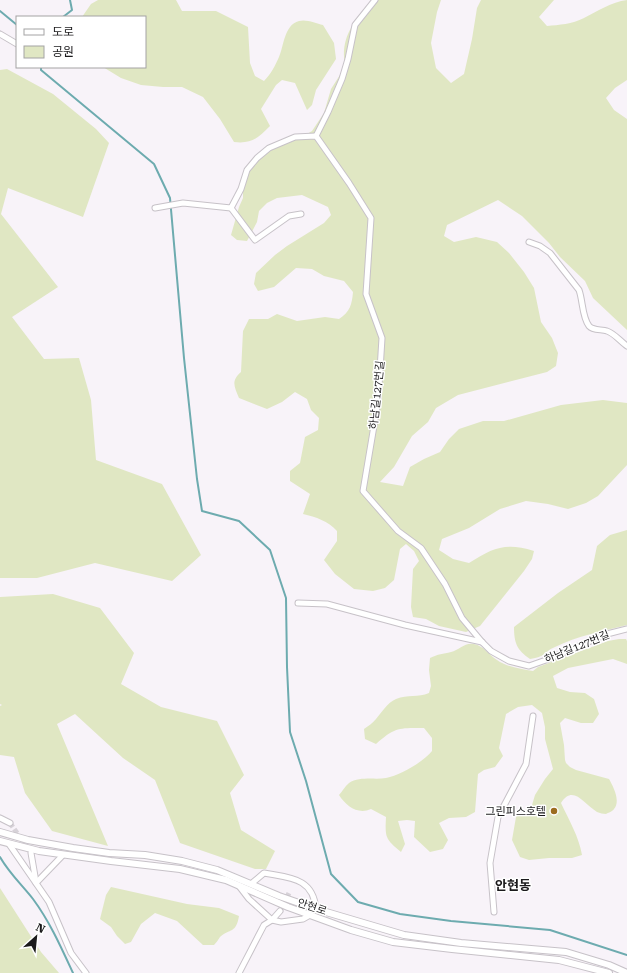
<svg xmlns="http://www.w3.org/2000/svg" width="627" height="973" font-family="'Roboto Serif','Noto Sans KR',serif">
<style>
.green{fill:#e0e7c3}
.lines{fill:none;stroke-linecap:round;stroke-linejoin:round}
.stream{stroke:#6dabaf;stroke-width:2}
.minor-tunnel{stroke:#d7d2d8;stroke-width:5;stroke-dasharray:5 2.5;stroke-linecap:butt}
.minor-casing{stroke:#c7c2c8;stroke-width:7}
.tertiary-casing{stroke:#c7c2c8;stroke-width:8}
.minor{stroke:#fff;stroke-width:5}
.tertiary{stroke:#fff;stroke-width:6}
.poi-dot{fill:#9c6c1f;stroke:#fff;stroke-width:1.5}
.labels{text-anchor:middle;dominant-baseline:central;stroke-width:3;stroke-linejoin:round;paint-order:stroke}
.street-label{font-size:11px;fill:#1b1a1c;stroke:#fff}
.poi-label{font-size:11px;fill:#1b1a1c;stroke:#fff;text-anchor:end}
.quarter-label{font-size:13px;font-weight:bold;fill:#1b1a1c;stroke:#fff}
</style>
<rect width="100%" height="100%" fill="#f8f3f9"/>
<g class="green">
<path d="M98 0H176L182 11H216L248 27 250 63 255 76 264 81C271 74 275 66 279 57 284 46 284 25 299 21 306 19 316 23 323 25L334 43 336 59 316 90 312 105 307 110 295 83 282 80 276 85 261 109 270 126C258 138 252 144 234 142L220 119 203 97 182 87H163L141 85 121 78 103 67H145V17H82L91 4Z"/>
<path d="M372 0H441L437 12 431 43 436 68 451 83 464 74 472 39 477 8 481 0H554L539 17 547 26C559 25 572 24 584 18 598 11 611 2 627 0V80L615 88 606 98 614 110 627 119V330L593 298 585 281 560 257 549 243 522 216 498 200 447 225 444 236 454 242 476 237 497 242 509 253 524 272 534 288 541 322 552 338 558 353 556 366 547 372 458 395 436 408 428 422 412 436 394 467 380 482 403 486 410 467 424 459 440 452 449 439 459 429 483 421H504L561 405 603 400 627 403V465L598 496 586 503 568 509 548 504 526 501 500 509 469 528 442 539 439 550 453 559 469 563C493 548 505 542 534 551L532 559 524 571 480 626 466 632 439 626 426 619 413 617 411 607 413 569 419 561 414 551 406 544 400 549 394 580 385 588 373 591 354 589 335 574 324 560 337 541V531C328 521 316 517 303 514L310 494 290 481V471L300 463 305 437 318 430 319 418 311 410 307 399 295 392 282 402 267 409 239 398C234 386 231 381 241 372L243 331 249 319H268L277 314 297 321 325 317 339 319C350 312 352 304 353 292L344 281 324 276 312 269 296 268 274 287 258 291 254 284 256 273 275 255 287 246 324 223 331 215 328 207 302 195 277 198 267 203 259 211 257 222 247 241 237 240 231 235 239 207 243 198V172L250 163 265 152 300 138 312 131 324 113 331 89 345 67C340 37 353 23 372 0Z"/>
<path d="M7 69 53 94 96 129 109 143 83 217 8 188 1 214 58 287 12 317 44 359 79 358 91 400 96 460 162 484 201 555 172 581 95 563 37 578H0V70Z"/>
<path d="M627 530V625C603 631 577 636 555 647 543 652 546 657 530 659 517 650 514 643 514 627L558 593 592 570 597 546 610 535Z"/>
<path d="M53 594 100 608 134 653 121 684 161 707 217 721 244 775 230 793 241 830 275 851 266 869H255L180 843 155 780 123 758 75 714 57 724 108 846 52 831 25 793 14 757 0 755V706L2 705 0 704V597Z"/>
<path d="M619 639H626L627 641V664L613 659 568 668 553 676 557 688 570 692 585 693 594 699 599 714 593 723H581L565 718 560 723 564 745 565 760 566 763 570 767 576 770 609 779C613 786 621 801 614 809 613 811 608 813 606 814 603 814 600 813 597 812 584 804 573 784 561 803 569 820 579 837 582 855L572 858H549L529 860 520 857 512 840 516 817 532 805 535 795 545 779 553 769 545 739V727L542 713 532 705 518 707 506 714 499 748 503 756 495 767 484 770 478 774 475 812 466 817 449 818 439 823 448 840 443 849 430 852 414 837 415 821 407 820 398 821 405 844 401 852C385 839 385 837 386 817L371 809C358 815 346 806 339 795 342 792 345 786 349 783 360 776 375 780 386 778 401 775 423 762 432 751V738L424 728C399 728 395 727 376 744L365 739 364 729C368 726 373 723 376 719 382 712 387 703 396 699 408 694 418 698 429 693L431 686 429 670 430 658C438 654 443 654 451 652 459 650 465 642 474 644 484 646 489 655 497 660 507 667 521 669 533 671L538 667 608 641Z"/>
<path d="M111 887 187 904 219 908 239 916C236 934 230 928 220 937 218 940 216 943 214 945H203L177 921 155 913 141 924 131 942 125 944 117 936 111 927 100 919 106 895Z"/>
<path d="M0 888 41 952 59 973H0Z"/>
</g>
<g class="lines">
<g class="stream">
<path d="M0 11 17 25"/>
<path d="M63 17 72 10 70 0"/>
<path d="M41 67V70L154 164 170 198 184 358 197 479 202 511 239 521 270 550 286 598 287 667 290 732 306 781 331 874 358 902 400 914 451 921 550 930 627 955"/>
<path d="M0 857C9 873 22 885 33 899 50 922 61 947 73 973"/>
</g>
<g class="minor-tunnel">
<path d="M10 823 28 849"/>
<path d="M280 911 290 891"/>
</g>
<defs>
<g id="minor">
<path d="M0 34 17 44"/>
<path d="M316 136 328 112 342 79 348 59 355 25 375 0"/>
<path d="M155 208 183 203 231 208 241 189 247 170 257 158 269 148 295 137 316 136 349 183 371 218 366 294 382 338 378 402 363 491 398 531 421 548 445 584 462 618 482 642 491 651 509 661 529 666 546 660 607 634 627 629"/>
<path d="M231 208 255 240 289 216 301 214"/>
<path d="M529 242 540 246 550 253 579 290C583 301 582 317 589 326 593 331 602 329 607 331 614 333 621 342 627 346"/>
<path d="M298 603 327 604 405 625 482 642"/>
<path d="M0 818 10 823"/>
<path d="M9 844 49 902 71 953 86 973"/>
<path d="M31 853 36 882"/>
<path d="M36 883 63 855"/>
<path d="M251 884 264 873C289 878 313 877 316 909"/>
<path d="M239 886 249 899 272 920 281 922 303 919 310 915"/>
<path d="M494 912 490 863 498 817 526 764 533 716"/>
<path d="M239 973 264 925 272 920 280 911"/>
</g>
<g id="tertiary">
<path d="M0 832 28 840 73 848 109 853 145 855 182 861 217 870 279 896 316 909 404 935 461 943 566 952 609 965 627 973"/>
<path d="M0 841 39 851 111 861 180 869 226 880 288 907 351 930 393 942 452 949 559 960 609 973"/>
</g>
</defs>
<use href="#minor" class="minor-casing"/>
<use href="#tertiary" class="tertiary-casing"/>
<use href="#minor" class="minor"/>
<use href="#tertiary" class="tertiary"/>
</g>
<circle class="poi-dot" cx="554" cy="811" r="4"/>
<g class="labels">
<g class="street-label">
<text transform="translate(377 395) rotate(-84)">하남길127번길</text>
<text transform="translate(577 647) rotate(-22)">하남길127번길</text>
<text transform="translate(312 907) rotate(18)">안현로</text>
</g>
<g class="poi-label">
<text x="546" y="811">그린피스호텔</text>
</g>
<g class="quarter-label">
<text x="513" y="885">안현동</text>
</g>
</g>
<rect x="16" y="16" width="130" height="52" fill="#ffffff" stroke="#a4a3a4"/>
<rect x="24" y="29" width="20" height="6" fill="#ffffff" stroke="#a4a3a4"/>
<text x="52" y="36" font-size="12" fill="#1b1a1c">도로</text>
<rect x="24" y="46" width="20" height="12" fill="#e0e7c3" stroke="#a4a3a4"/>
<text x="52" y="56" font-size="12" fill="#1b1a1c">공원</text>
<g transform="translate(36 937) rotate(27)" stroke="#ffffff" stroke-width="3" paint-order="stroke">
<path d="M0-3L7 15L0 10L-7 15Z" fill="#1b1a1c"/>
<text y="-6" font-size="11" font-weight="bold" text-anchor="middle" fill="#1b1a1c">N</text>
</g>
</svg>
